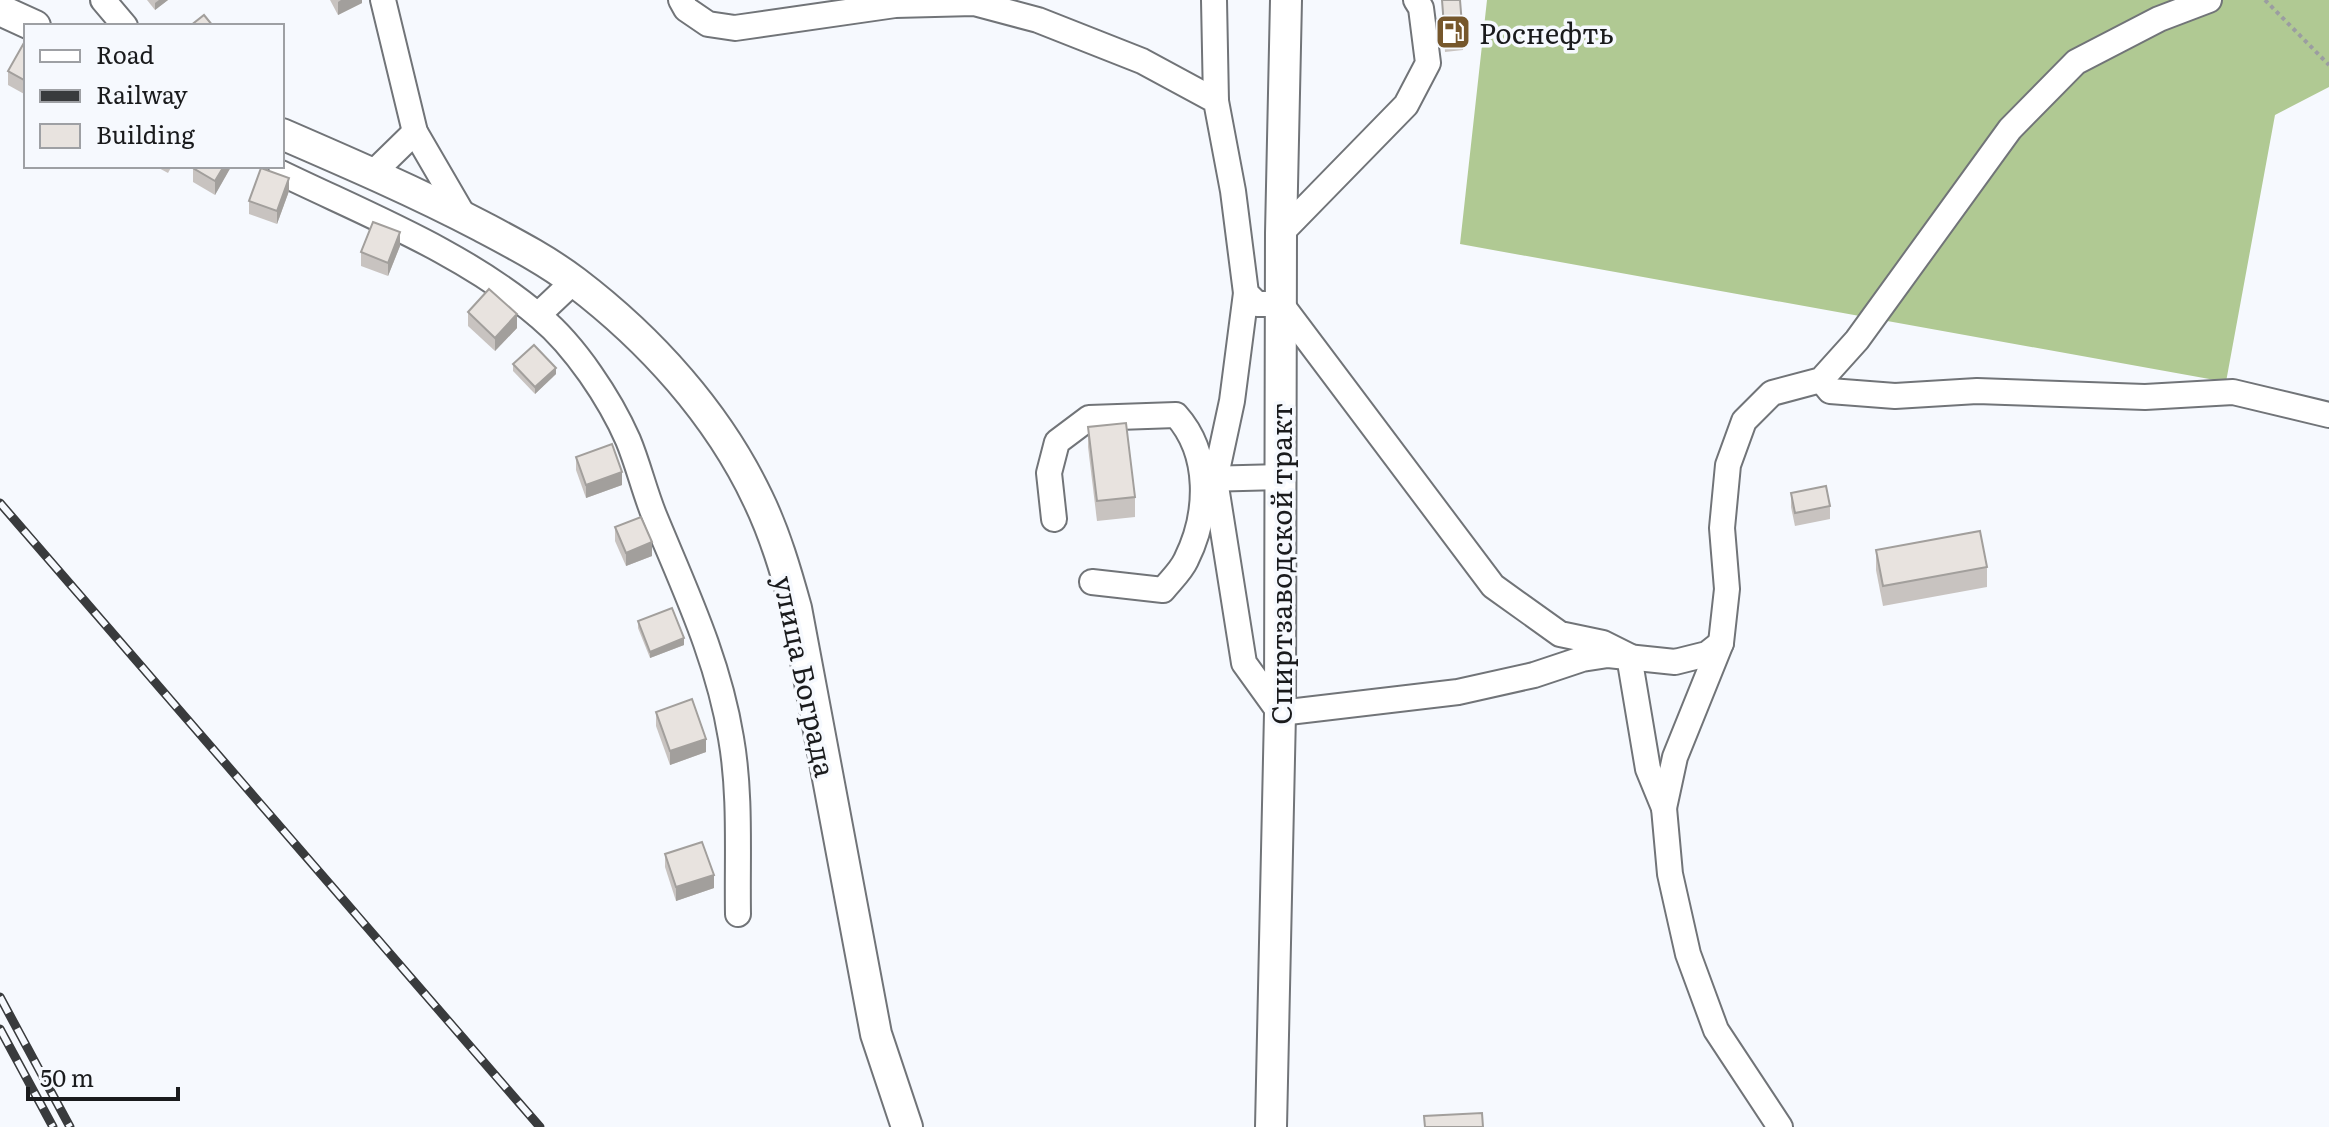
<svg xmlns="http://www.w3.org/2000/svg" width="2329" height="1127" font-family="Literata,serif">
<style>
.forest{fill:#b0c993}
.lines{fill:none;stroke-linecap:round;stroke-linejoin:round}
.minor-casing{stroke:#717478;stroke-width:28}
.major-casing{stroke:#717478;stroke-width:34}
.path{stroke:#9b9da1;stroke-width:4;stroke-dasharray:4 4;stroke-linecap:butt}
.minor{stroke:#fff;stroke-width:24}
.major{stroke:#fff;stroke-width:30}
.rail-casing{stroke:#393b3d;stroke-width:9}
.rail{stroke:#f6f9fe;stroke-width:6;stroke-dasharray:18;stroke-linecap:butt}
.wall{fill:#c8c3c0}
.shaded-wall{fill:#a29f9c}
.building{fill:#e8e3df;stroke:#a29f9c;stroke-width:2}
.labels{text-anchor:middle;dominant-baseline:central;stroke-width:7;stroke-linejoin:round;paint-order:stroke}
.poi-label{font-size:28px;fill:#1a1b1d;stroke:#f6f9fe;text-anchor:start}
.street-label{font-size:28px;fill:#1a1b1d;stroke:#f6f9fe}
</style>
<rect width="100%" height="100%" fill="#f6f9fe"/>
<path class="forest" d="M1487 0H2329V87L2275 115 2226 382 1460 244Z"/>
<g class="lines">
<defs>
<g id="minor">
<path d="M103 0 125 26"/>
<path d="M383 0 415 132 465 218"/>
<path d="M681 0 686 9 708 24 735 28 895 5 974 3 1038 20 1142 61 1216 101 1233 191 1246 293 1257 304H1281L1493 586 1560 634 1603 643 1629 656 1648 769 1664 808 1670 874 1688 954 1716 1030 1780 1127"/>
<path d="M1214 0 1216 101"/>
<path d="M281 173C370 216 465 253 540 317 575 346 610 399 628 440 638 464 644 490 654 515 684 588 718 658 731 738 741 795 737 855 738 914"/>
<path d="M373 173 415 132"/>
<path d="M1281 233 1406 105 1428 63 1421 8 1416 0"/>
<path d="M1246 293 1232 401 1215 480 1244 663 1280 713 1458 692 1534 675 1582 659 1608 655 1675 662 1707 654 1721 643"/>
<path d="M538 315 574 281"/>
<path d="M1821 380 1830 391 1895 396 1977 391 2145 397 2233 392 2329 415"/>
<path d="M1204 479 1280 477"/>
<path d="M1054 519 1049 473 1057 442 1089 418 1176 415C1211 454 1209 514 1186 560 1181 571 1171 580 1163 590L1092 582"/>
<path d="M1664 808 1675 757 1721 643 1727 589 1722 528 1728 465 1744 421 1772 393 1821 380 1857 340 2010 129 2076 62 2159 19 2209 0"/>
</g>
<g id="major">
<path d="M0 10 35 26"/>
<path d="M282 134C349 163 416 192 481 226 513 243 546 260 575 282 650 339 718 414 758 499 775 534 786 572 796 608L876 1034 907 1127"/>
<path d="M1271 1127 1280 713 1281 233 1286 0"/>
</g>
</defs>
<use href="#minor" class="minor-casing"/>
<use href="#major" class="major-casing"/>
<path class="path" d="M2265 0 2329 65"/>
<use href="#minor" class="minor"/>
<use href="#major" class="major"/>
<defs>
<g id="rail">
<path d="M0 503 540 1127"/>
<path d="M0 997 70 1127"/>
<path d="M0 1029 53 1127"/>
</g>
</defs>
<use href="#rail" class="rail-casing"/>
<use href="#rail" class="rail"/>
</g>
<g class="wall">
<path d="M147 0H168L155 10Z"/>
<path d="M330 0H362V3L338 15Z"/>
<path d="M1442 0 1463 37V50L1445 52Z"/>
<path d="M26 41V95L8 85V71Z"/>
<path d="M155 166H172L168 173Z"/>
<path d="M231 166 215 195 193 182V168Z"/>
<path d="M289 191 277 224 249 214V201Z"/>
<path d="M400 246 388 276 361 266V252Z"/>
<path d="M468 312 517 328 495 351 468 326Z"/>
<path d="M513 364 556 374 535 394 513 371Z"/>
<path d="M1088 427 1135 497V517L1097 521 1088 447Z"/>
<path d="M576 457 622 485 586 498 576 470Z"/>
<path d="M1791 493 1830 506V519L1795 526 1791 507Z"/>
<path d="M615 527 652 556 626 566 615 541Z"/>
<path d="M1876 550 1987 567V587L1883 606 1876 570Z"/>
<path d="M638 621 684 645 650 658 638 628Z"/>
<path d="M656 712 706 752 670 765 656 726Z"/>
<path d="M665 854 714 888 676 901 665 867Z"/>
</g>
<g class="shaded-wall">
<path d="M159 0H168L155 10V3Z"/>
<path d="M341 0H362V3L338 15V2Z"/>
<path d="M224 166H231V167L215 195V181Z"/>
<path d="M289 178V191L277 224V211Z"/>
<path d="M400 232V246L388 276V263Z"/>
<path d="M517 314V328L495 351V338Z"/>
<path d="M556 368V374L535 394V387Z"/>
<path d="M622 472V485L586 498V485Z"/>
<path d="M652 542V556L626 566V553Z"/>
<path d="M684 638V645L650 658V652Z"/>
<path d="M706 739V752L670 765V751Z"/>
<path d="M714 875V888L676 901V887Z"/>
</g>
<g class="building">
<path d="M1442 0H1460L1463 37 1445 39Z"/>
<path d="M204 15 213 26H190Z"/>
<path d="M25 41H26V81L8 71Z"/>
<path d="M194 166H224L215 181 193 168Z"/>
<path d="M261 168 289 178 277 211 249 201Z"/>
<path d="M373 222 400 232 388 263 361 252Z"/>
<path d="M489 289 517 314 495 338 468 312Z"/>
<path d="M534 345 556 368 535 387 513 364Z"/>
<path d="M1126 423 1135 497 1097 501 1088 427Z"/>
<path d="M612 444 622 472 586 485 576 457Z"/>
<path d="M1826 486 1830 506 1795 513 1791 493Z"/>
<path d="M641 517 652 542 626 553 615 527Z"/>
<path d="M1980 531 1987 567 1883 586 1876 550Z"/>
<path d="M672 608 684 638 650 652 638 621Z"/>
<path d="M692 699 706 739 670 751 656 712Z"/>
<path d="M702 842 714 875 676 887 665 854Z"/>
<path d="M1482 1113 1483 1127H1425L1424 1116Z"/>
</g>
<defs>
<symbol id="fuel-square" viewBox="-11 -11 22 22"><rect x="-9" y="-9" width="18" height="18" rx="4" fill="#76572c" stroke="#f6f9fe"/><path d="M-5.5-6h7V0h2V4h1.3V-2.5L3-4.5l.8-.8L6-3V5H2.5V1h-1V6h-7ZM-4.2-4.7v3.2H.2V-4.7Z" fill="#fff"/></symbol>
</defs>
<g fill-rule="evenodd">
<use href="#fuel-square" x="1433" y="12" width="40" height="40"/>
</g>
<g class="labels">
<g class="poi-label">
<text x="1479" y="32">Роснефть</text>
</g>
<g class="street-label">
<text transform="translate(1280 564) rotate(-90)">Спиртзаводской тракт</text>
<text transform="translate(806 676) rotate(78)">улица Бограда</text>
</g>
</g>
<rect x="24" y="24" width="260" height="144" fill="#f6f9fe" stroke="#9ea0a4" stroke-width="2"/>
<rect x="40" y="50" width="40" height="12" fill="#ffffff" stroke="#9ea0a4" stroke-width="2"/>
<text x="96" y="64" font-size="24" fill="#1a1b1d">Road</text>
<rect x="40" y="90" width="40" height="12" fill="#393b3d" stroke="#9ea0a4" stroke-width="2"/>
<text x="96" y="104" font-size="24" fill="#1a1b1d">Railway</text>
<rect x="40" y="124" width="40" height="24" fill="#e8e3df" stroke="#9ea0a4" stroke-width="2"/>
<text x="96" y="144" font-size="24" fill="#1a1b1d">Building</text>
<path d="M28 1087v12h150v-12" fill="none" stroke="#1a1b1d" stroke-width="4"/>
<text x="40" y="1087" font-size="24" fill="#1a1b1d" stroke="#f6f9fe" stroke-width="6" paint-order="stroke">50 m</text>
</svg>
